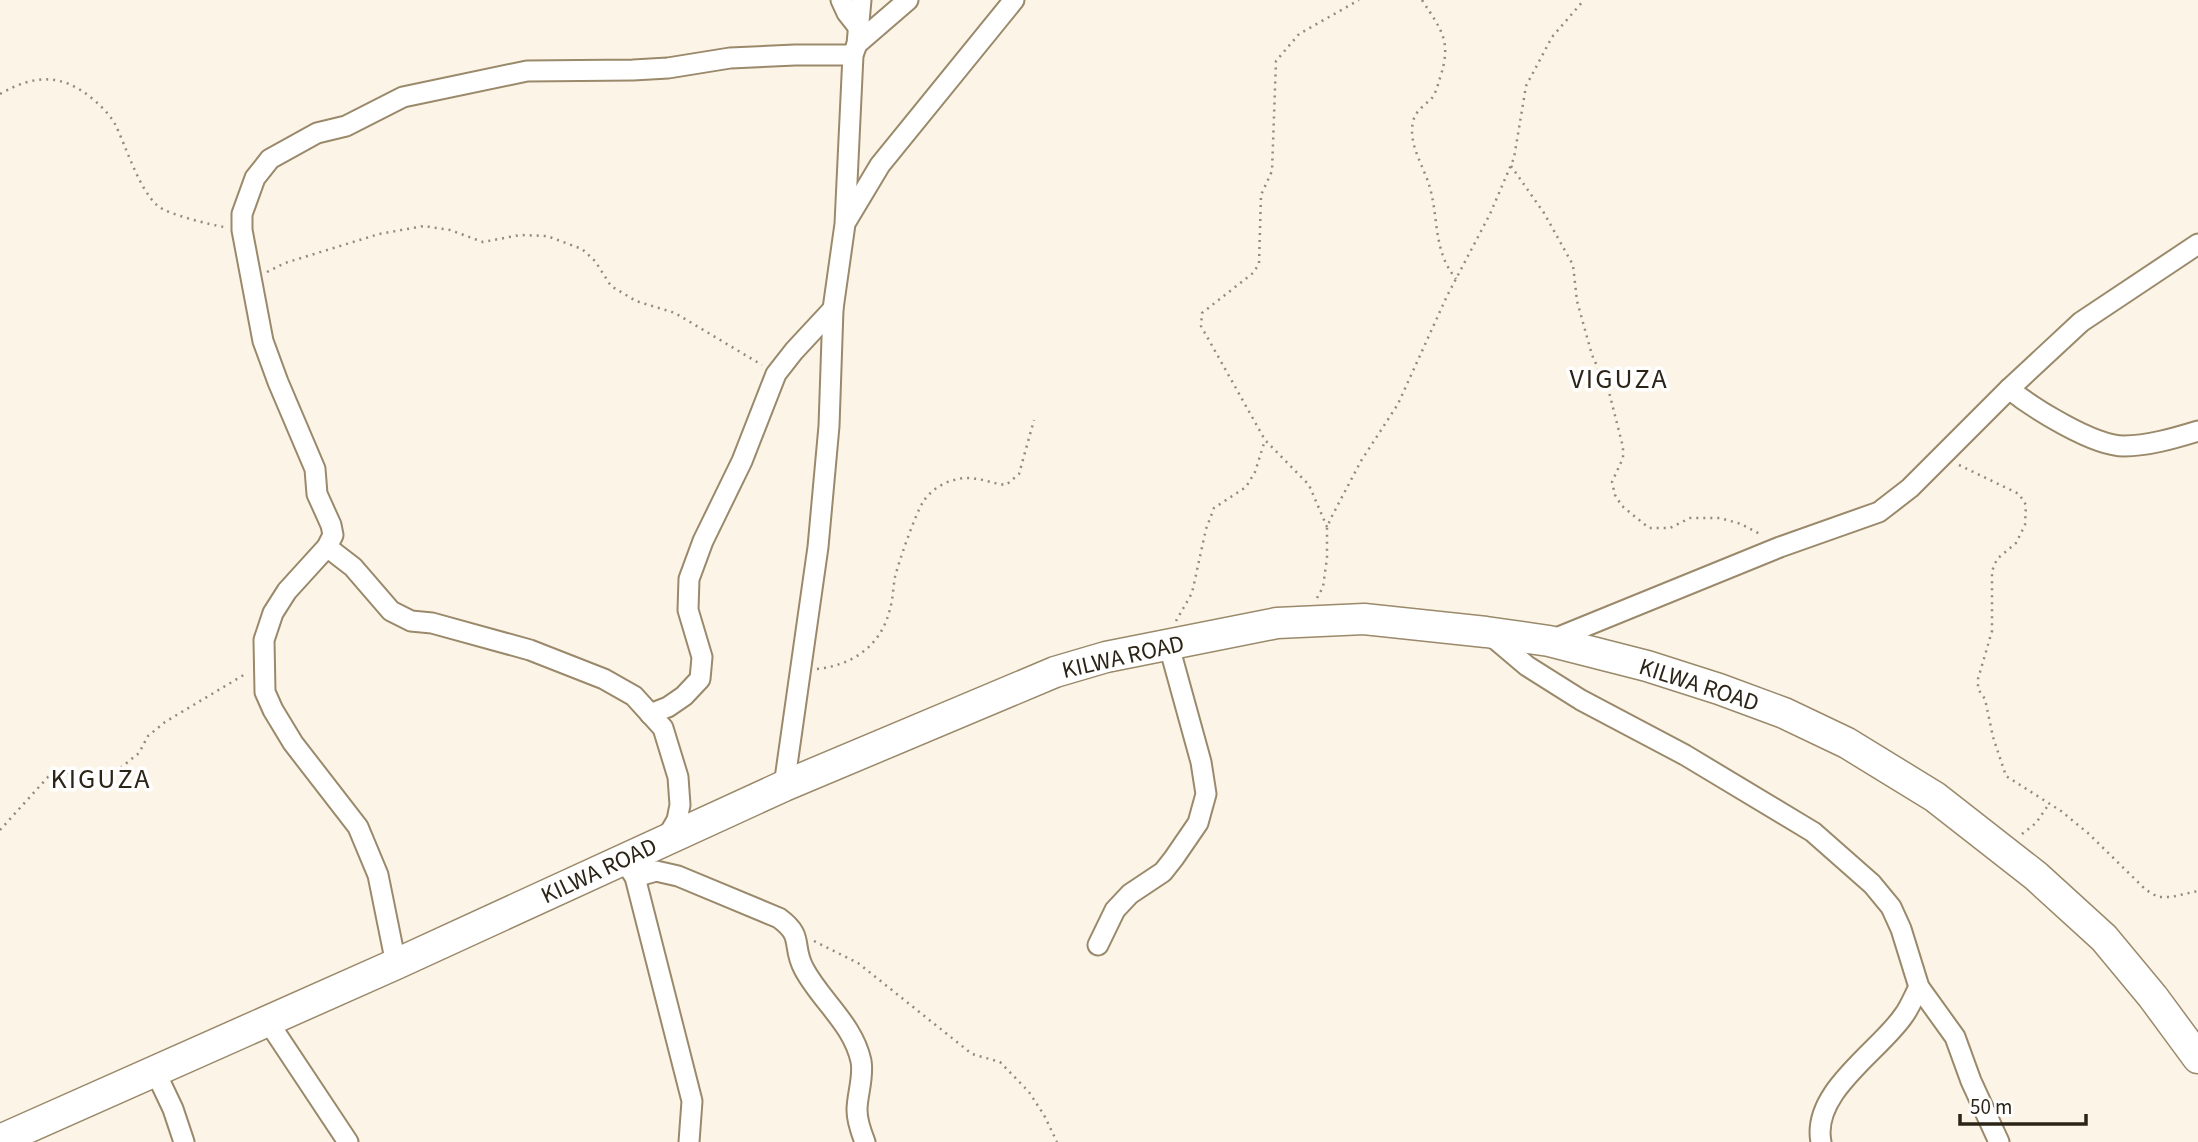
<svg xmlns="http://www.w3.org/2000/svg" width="2198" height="1142" font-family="'Source Sans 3',sans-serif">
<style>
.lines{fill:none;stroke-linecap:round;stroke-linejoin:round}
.minor-casing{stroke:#9a896a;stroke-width:23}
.highway-casing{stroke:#9a896a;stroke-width:33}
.path{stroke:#918a7d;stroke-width:2.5;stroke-dasharray:2 5;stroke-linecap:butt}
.minor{stroke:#fff;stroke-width:19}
.highway{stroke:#fff;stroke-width:30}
.labels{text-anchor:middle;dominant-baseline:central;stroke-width:7;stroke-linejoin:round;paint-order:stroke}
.street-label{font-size:24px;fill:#2b2417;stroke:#fff}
.quarter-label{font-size:28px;letter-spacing:2px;fill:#2b2417;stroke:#fff}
</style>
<rect width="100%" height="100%" fill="#fcf4e7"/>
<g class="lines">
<defs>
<g id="minor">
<path d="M841 0 847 13 858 27"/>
<path d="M857 44 908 0"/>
<path d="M847 220 880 165 1014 0"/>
<path d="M2009 389C2033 408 2093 446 2124 446 2148 446 2175 438 2198 431"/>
<path d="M327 547 353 567 391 611 411 621 432 623 530 650 604 679 634 696 663 728 678 777 680 805 677 820 666 839"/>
<path d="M1488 633 1527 666 1581 700 1685 755 1813 832 1872 884 1891 907 1901 929 1919 987 1955 1037 1971 1081 1999 1142"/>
<path d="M1549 641 1780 547 1879 512 1910 488 2009 389 2081 322 2198 244"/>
<path d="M650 714 668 707 684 696 700 679 702 657 688 610 689 579 703 541 742 461 776 374 794 351 833 309"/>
<path d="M784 786 818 547 829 426 833 309 845 224 853 55 857 44 861 0"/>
<path d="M629 868 635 877 692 1101 689 1142"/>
<path d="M635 877 656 871 678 876 779 918C805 937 791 945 804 969 821 1001 853 1024 861 1061 864 1077 857 1095 857 1110 857 1121 861 1132 865 1142"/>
<path d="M1098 945 1115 910 1130 894 1163 872 1174 858 1198 823 1206 794 1201 762 1169 646"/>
<path d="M396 964 378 875 358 827 293 743 273 710 265 692 264 640 273 613 287 591 327 547 333 535 331 525 317 494 315 469 278 382 263 341 242 230V214L255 178 270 159 317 133 346 126 403 97 527 71 633 70 668 68 730 58 795 55H853"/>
<path d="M267 1020 348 1142"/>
<path d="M155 1071 173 1109 184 1142"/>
<path d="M1821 1142C1811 1092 1880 1051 1904 1015 1910 1007 1914 996 1919 987"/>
</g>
<path id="highway" d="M0 1140 396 964 784 786 1055 672 1106 657 1277 623 1364 619 1486 632 1549 641 1647 666 1719 689 1784 713 1847 743 1935 797 2036 876 2104 938 2153 997 2198 1058"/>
</defs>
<use href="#minor" class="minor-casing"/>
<use href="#highway" class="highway-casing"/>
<g class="path">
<path d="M1422 0C1442 31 1452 41 1440 78 1438 84 1436 93 1432 98 1425 105 1415 111 1413 122 1408 145 1424 166 1430 188 1439 221 1433 250 1456 279"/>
<path d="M0 94C35 74 62 73 94 100 102 107 110 115 115 124 126 146 139 190 158 206 167 214 211 225 224 227"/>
<path d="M1511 166 1544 213 1573 265 1577 301 1592 355 1609 392 1623 447V458L1612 482 1615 495 1622 506 1649 528H1670L1690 518H1720L1741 524 1762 535"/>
<path d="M267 272 285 263 379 234 424 226 450 230 483 242 520 235 547 236 582 249 595 261 611 286 636 301 675 313 762 365"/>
<path d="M1959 465 2019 494 2026 505 2025 525 2016 543 1997 559 1992 571V631L1978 679V689L1985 699 1993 737 2006 776 2061 811 2089 834 2146 890 2158 897H2171L2198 891"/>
<path d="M1327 527 1309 485 1265 440 1201 326 1202 313 1253 273 1259 264 1261 195 1272 171 1276 61 1299 34 1359 0"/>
<path d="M1317 598 1323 587 1327 558V527L1332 516 1361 461 1398 404 1447 296 1490 214 1514 158 1526 86 1552 37 1584 0"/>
<path d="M1176 621 1192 593 1206 529 1214 508 1246 487 1255 472 1265 440"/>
<path d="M817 669C853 665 881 646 890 609 893 599 893 588 895 577 899 561 915 515 923 502 930 491 942 483 954 480 974 474 987 483 1006 485L1019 474 1034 420"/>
<path d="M0 830 48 777 60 772 77 774 114 773 139 753 148 736 165 722 247 673"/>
<path d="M2022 834 2036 823 2049 804"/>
<path d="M814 941 858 963 972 1054 1000 1062 1029 1092 1044 1115 1057 1142"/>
</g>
<use href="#minor" class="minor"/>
<use href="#highway" class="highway"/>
</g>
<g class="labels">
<g class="street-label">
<text transform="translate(1123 657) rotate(-13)">KILWA ROAD</text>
<text transform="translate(1699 685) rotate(18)">KILWA ROAD</text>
<text transform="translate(599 871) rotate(-25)">KILWA ROAD</text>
</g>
<g class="quarter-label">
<text x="1619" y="379">VIGUZA</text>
<text x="101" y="779">KIGUZA</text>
</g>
</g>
<path d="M1960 1114v10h126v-10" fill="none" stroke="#2b2417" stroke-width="3.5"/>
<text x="1970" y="1114" font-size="21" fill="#2b2417" stroke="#ffffff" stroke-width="5" paint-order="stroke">50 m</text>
</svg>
